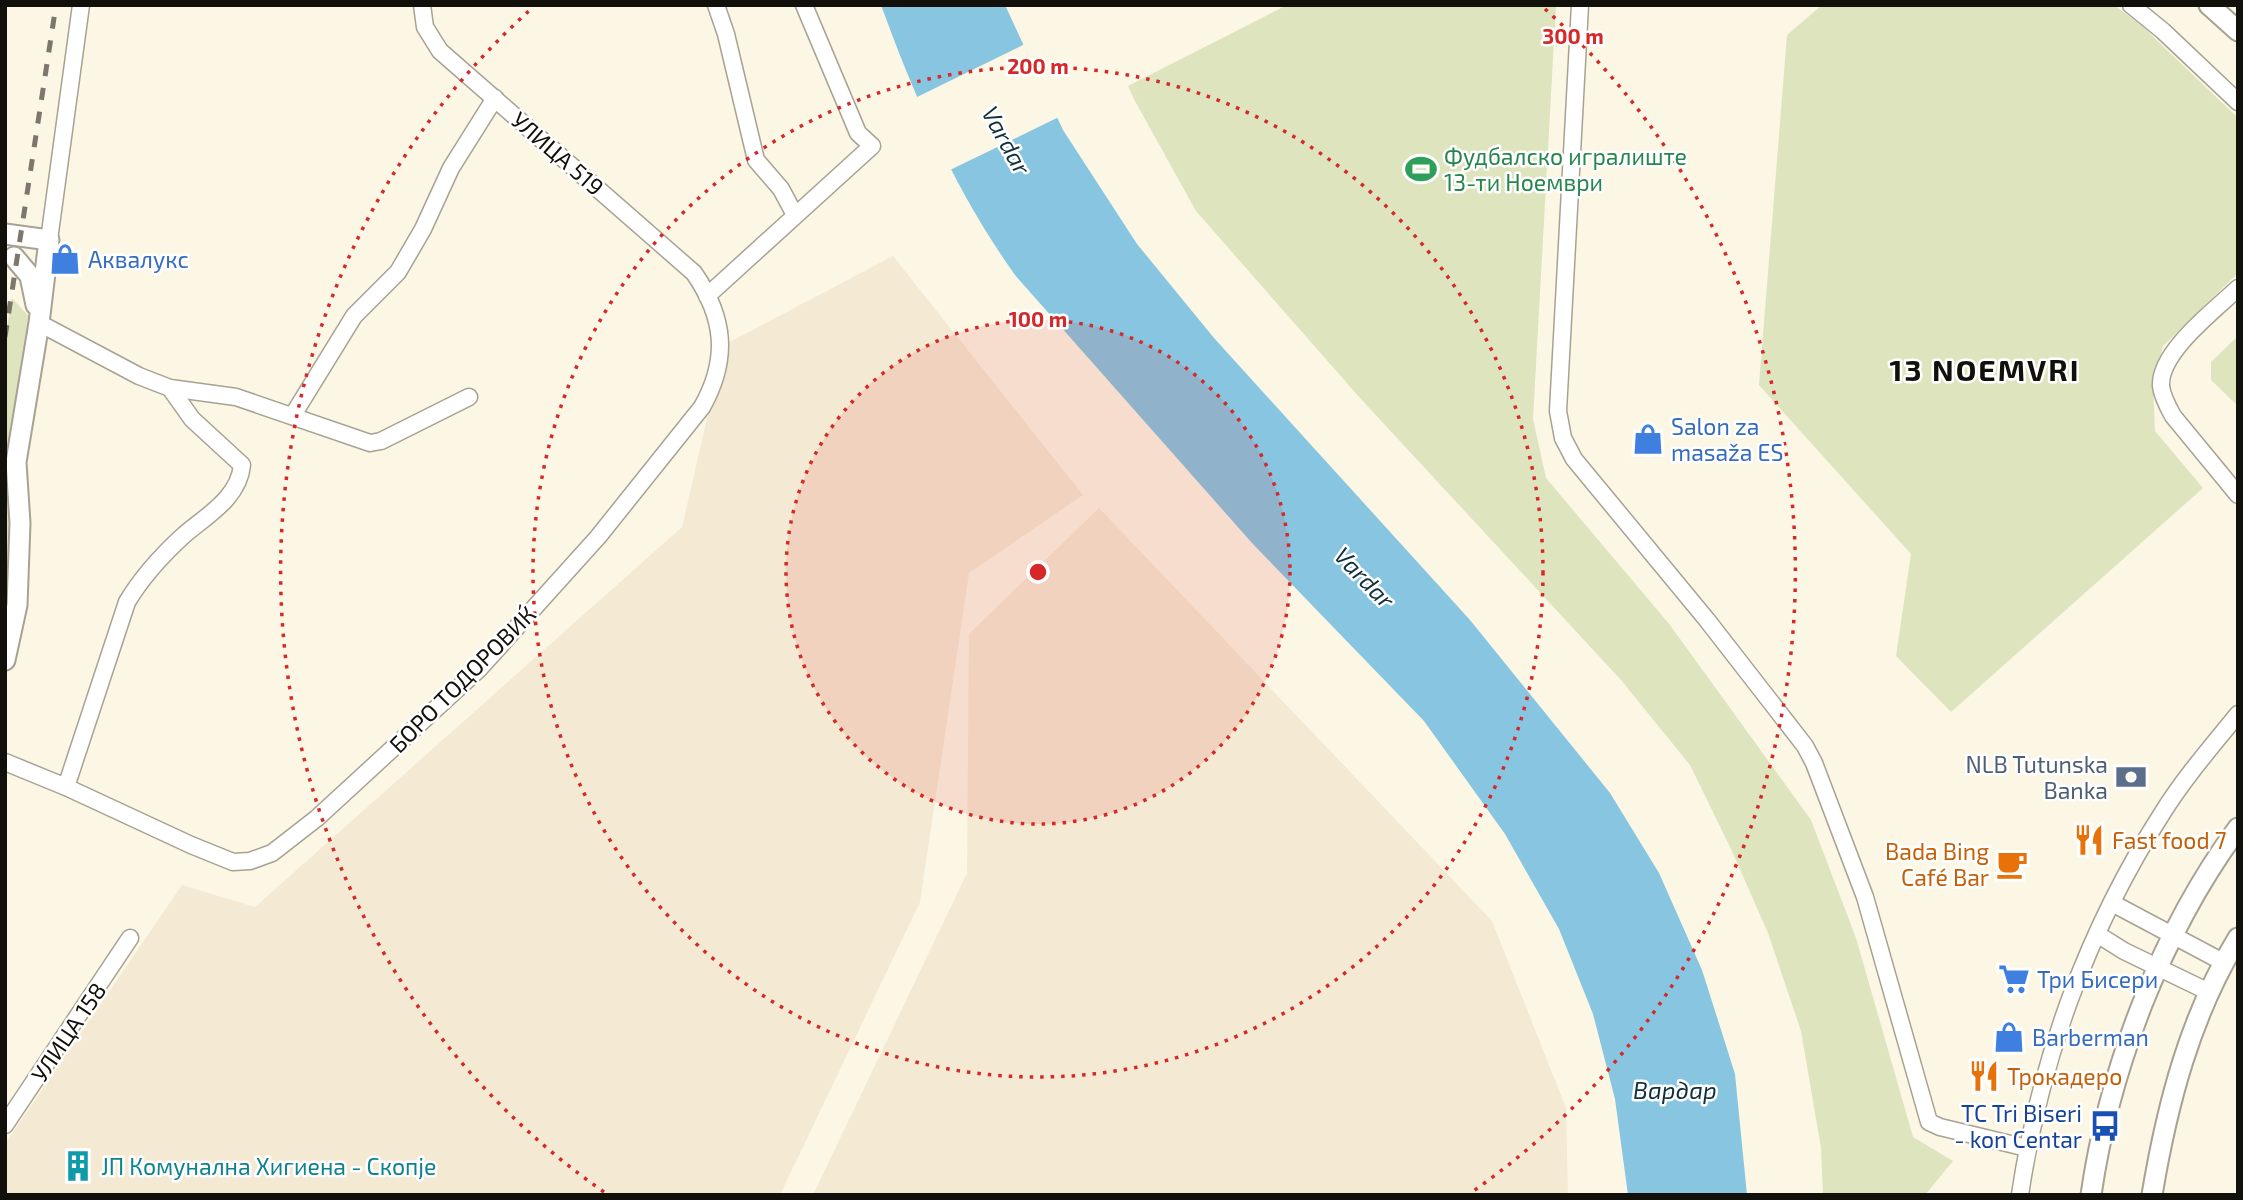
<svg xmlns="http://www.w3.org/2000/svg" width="2243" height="1200" font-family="'Exo 2',sans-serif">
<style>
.built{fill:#f4ead3}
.green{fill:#dee4be}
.water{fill:#87c5e1}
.pier{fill:#fcf6e5}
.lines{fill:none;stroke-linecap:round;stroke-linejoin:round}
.minor-casing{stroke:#a8a293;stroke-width:19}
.tertiary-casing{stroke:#a8a293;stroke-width:23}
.minor{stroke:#fff;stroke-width:16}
.tertiary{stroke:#fff;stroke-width:19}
.rail{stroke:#7b776c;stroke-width:5;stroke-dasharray:12 12;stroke-linecap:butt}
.ring{fill:none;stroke:#d62828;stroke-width:3.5;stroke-dasharray:3.5 7}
.labels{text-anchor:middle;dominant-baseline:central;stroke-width:5;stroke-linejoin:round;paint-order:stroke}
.street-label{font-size:23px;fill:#12100a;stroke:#fff}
.leisure-label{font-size:23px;fill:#27864d;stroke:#fff;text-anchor:start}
.shop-label{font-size:23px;fill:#366cbe;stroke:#fff;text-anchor:start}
.service-label{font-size:23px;fill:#4e5e75;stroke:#fff;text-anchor:end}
.food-label{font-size:23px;fill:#c56008;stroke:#fff;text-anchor:start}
.transit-label{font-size:23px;fill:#164399;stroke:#fff;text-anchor:end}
.culture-label{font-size:23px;fill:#0d838f;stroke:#fff;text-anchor:start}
.water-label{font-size:24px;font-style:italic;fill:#11303c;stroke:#fff}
.district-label{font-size:30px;font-weight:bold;letter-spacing:2px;fill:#12100a;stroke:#fff}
.centre{fill:#d62828;stroke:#fff;stroke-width:3.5}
.ring-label{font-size:21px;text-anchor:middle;font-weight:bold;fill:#d62828;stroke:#fff;stroke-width:5;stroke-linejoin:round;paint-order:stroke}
</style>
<rect width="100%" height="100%" fill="#fcf6e5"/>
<g class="built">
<path d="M893 256 1083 495 969 573 920 902 780 1195H5V1144L182 885 255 907 682 527 724 345Z"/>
<path d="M1099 508 1492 921 1566 1108 1568 1195H813L967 873 969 634Z"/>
</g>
<g class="green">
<path d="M1287 5H1556L1533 419 1546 478 1670 625 1811 820 1856 938 1913 1137 1953 1161 1925 1195H1823L1821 1148 1801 1031 1768 933 1731 849 1690 765 1621 680 1360 398 1196 211 1135 101 1128 86Z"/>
<path d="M1822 5H2114L2142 26 2238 118V273L2163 346 2153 387 2155 431 2203 488 1951 712 1896 656 1911 554 1759 385 1787 35Z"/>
<path d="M12 298 35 323 10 581 5 610V338Z"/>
<path d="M2238 336V406L2211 380V362Z"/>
</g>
<path class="water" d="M881 5H1005L1063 130 1137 244 1214 338 1470 620 1610 793 1659 873 1702 970 1735 1074 1747 1195H1628L1615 1099 1593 1014 1559 929 1505 834 1424 721 1252 543 1015 275C956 192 916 101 881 5Z"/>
<path class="pier" d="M1027 43 1061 116 948 171 913 99Z"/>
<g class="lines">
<defs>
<g id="minor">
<path d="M716 5 726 34 756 160 781 189 795 215"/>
<path d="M1580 5 1558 411 1563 438 1574 459 1707 620 1805 746 1814 763 1865 897 1929 1122 1940 1127 2027 1148"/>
<path d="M2131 5 2163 31 2238 102"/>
<path d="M49 240 81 5"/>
<path d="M2238 288C2215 310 2159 352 2161 386 2162 396 2168 407 2173 416L2238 495"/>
<path d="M707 296 872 146 858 133 804 5"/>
<path d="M39 323 139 376 170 388 236 397 370 443 381 441 469 397"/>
<path d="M293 415 354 316 398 272 423 229 451 168 495 98"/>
<path d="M5 762 66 787 191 845 233 862 250 861 272 853 317 818 480 668 598 537 702 407C729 359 725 318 694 273L440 51 425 27 422 5"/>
<path d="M66 787 127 602C142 577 162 555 184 535 206 516 239 498 242 465L192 419 170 388"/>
<path d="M2112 903 2223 962"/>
<path d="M2097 934 2124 951 2209 992"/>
<path d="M5 1125 130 938"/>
<path d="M2020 1195C2040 1059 2089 927 2163 812 2185 777 2212 746 2238 714"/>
</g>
<g id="tertiary">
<path d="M2209 5 2238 31"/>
<path d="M5 234 49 240 39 323 16 462 20 523 17 605 5 660"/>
<path d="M14 257 30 276 36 305"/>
<path d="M2091 1195C2109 1069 2162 931 2238 828"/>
<path d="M2152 1195C2167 1105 2190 1016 2238 938"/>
</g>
</defs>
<use href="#minor" class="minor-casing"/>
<use href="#tertiary" class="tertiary-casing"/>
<use href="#minor" class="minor"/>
<use href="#tertiary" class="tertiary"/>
<path class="rail" d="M5 337 56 5"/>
</g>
<circle cx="1038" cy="572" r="252" fill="#d62828" fill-opacity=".12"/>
<g class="ring">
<circle cx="1038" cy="572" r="252"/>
<circle cx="1038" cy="572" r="505"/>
<path d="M604 1192A757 757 0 0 1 531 9M1545 9A757 757 0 0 1 1472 1192"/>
</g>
<defs>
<symbol id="stadium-bare" viewBox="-9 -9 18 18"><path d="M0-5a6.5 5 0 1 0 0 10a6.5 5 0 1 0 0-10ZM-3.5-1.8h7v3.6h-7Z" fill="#2e9e5b" stroke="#fff" stroke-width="2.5" paint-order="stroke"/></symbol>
<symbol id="shop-bare" viewBox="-9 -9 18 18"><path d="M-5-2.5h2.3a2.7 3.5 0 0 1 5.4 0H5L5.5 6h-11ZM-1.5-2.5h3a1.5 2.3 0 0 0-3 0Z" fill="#3f7fe0" stroke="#fff" stroke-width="2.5" paint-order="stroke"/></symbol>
<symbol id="bank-bare" viewBox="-9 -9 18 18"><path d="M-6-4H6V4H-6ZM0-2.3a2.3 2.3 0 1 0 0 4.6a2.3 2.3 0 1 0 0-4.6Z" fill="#5c6f8a" stroke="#fff" stroke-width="2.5" paint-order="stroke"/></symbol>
<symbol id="restaurant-bare" viewBox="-9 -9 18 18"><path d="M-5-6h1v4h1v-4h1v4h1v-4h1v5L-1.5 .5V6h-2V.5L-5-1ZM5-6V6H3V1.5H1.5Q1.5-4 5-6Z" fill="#e8710a" stroke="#fff" stroke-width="2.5" paint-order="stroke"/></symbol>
<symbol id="cafe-bare" viewBox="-9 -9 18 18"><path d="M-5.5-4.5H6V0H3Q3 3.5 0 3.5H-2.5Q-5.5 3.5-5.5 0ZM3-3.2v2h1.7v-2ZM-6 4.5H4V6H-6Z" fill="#e8710a" stroke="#fff" stroke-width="2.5" paint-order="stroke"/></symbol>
<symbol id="supermarket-bare" viewBox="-9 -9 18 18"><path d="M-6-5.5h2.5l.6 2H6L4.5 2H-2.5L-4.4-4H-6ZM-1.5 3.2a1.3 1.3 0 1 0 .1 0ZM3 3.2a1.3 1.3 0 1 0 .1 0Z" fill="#3f7fe0" stroke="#fff" stroke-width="2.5" paint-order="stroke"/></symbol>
<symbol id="bus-bare" viewBox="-9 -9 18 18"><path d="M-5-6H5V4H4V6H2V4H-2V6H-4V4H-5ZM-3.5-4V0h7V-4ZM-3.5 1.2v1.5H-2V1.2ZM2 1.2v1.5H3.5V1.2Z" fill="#1a4fb4" stroke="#fff" stroke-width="2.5" paint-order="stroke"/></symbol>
<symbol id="building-bare" viewBox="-9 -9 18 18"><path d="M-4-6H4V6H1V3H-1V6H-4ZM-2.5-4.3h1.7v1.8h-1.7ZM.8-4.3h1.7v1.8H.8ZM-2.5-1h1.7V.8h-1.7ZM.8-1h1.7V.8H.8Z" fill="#0f9aa8" stroke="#fff" stroke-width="2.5" paint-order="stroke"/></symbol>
</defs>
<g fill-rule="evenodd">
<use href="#stadium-bare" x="1399" y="147" width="44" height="44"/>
<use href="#shop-bare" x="43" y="237" width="44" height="44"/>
<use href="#shop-bare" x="1626" y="417" width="44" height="44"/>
<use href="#bank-bare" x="2109" y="755" width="44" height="44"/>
<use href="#restaurant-bare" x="2067" y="818" width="44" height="44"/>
<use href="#cafe-bare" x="1990" y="842" width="44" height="44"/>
<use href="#supermarket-bare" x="1992" y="957" width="44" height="44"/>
<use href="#shop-bare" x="1987" y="1015" width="44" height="44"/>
<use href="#restaurant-bare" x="1962" y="1054" width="44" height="44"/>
<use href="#bus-bare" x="2083" y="1104" width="44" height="44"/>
<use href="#building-bare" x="56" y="1144" width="44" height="44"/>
</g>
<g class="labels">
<g class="street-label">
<text transform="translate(558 153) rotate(41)">УЛИЦА 519</text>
<text transform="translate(462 679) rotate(-45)">БОРО ТОДОРОВИЌ</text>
<text transform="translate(68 1032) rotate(-56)">УЛИЦА 158</text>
</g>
<g class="leisure-label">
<text x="1444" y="156">Фудбалско игралиште<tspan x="1444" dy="26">13-ти Ноември</tspan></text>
</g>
<g class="shop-label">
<text x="88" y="259">Аквалукс</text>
<text x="1671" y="426">Salon za<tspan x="1671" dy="26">masaža ES</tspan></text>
<text x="2037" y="979">Три Бисери</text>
<text x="2032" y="1037">Barberman</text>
</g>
<g class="service-label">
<text x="2108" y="764">NLB Tutunska<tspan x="2108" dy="26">Banka</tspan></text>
</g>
<g class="food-label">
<text x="2112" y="840">Fast food 7</text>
<text x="1989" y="851" text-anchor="end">Bada Bing<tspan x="1989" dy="26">Café Bar</tspan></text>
<text x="2007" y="1076">Трокадеро</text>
</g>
<g class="transit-label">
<text x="2082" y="1113">TC Tri Biseri<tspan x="2082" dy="26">- kon Centar</tspan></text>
</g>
<g class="culture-label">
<text x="101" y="1166">ЈП Комунална Хигиена - Скопје</text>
</g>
<g class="water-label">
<text transform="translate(1007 140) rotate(61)">Vardar</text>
<text transform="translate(1365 577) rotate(46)">Vardar</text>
<text x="1675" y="1089">Вардар</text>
</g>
<g class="district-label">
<text x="1985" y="369">13 NOEMVRI</text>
</g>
</g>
<circle cx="1038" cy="572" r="10" class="centre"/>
<g class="ring-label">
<text x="1573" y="44">300 m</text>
<text x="1038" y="74">200 m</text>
<text x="1038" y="327">100 m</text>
</g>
<rect width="2243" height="1200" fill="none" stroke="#12100a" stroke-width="14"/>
</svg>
